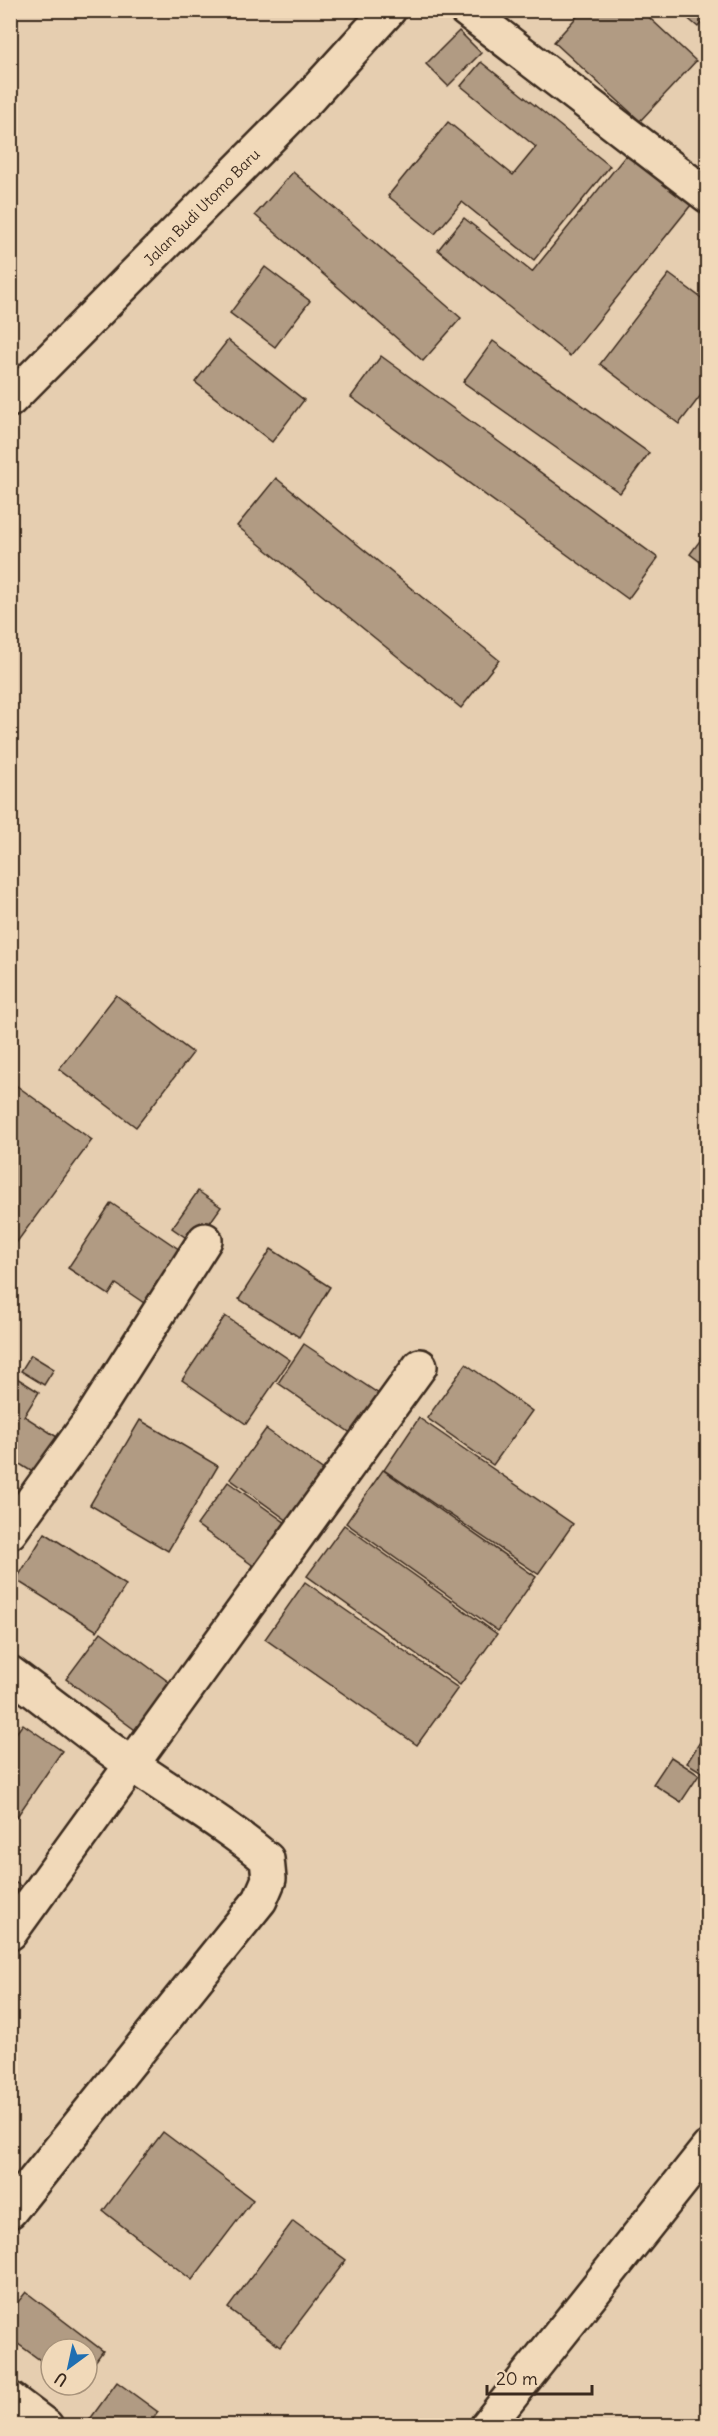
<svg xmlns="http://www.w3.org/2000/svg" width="718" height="2436" font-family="Delius,sans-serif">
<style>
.building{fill:#b19b83;stroke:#3b2a1e;stroke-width:1.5}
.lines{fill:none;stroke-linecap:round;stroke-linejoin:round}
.minor-casing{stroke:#3b2a1e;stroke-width:38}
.minor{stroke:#f1d9b9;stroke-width:33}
.labels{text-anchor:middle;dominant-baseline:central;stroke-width:4.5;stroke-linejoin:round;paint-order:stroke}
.street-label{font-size:15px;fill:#3b2a1e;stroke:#f1d9b9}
</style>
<rect width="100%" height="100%" fill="#e6ceb0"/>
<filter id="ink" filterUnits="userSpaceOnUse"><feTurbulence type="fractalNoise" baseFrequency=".0167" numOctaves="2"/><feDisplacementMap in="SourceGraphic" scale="12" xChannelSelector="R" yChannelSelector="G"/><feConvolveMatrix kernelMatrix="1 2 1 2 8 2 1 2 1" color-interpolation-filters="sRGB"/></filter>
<g filter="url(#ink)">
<g class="building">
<path d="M583 10H641L696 61 640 121 554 42Z"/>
<path d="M678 10H708V15L698 27Z"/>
<path d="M459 31 481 53 448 86 426 64Z"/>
<path d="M481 62 610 166 534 260 462 202 435 234 388 196 448 122 513 175 536 147 461 86Z"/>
<path d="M627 154 691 205 570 356 438 250 464 218 532 272Z"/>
<path d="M293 172 461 318 423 361 255 215Z"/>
<path d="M265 267 310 301 275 347 230 313Z"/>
<path d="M669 274 708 303V386L679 424 600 364Z"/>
<path d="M228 340 304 400 272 442 195 382Z"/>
<path d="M493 341 649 453 620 493 463 382Z"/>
<path d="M381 356 658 558 628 599 351 397Z"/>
<path d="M276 478 499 660 461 708 237 526Z"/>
<path d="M708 530V568L690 554Z"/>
<path d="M116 995 193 1053 136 1127 59 1069Z"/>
<path d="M10 1081 92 1140 14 1246 10 1243Z"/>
<path d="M198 1191 221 1207 195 1244 172 1228Z"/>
<path d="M111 1203 183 1252 147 1305 116 1284 109 1295 68 1268Z"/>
<path d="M271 1249 330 1287 299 1337 239 1299Z"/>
<path d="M225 1316 290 1360 246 1424 182 1380Z"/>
<path d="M304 1344 385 1398 358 1438 278 1383Z"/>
<path d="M31 1355 54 1369 44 1385 21 1371Z"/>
<path d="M466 1364 532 1411 493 1465 427 1418Z"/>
<path d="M12 1375 39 1392 24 1416 65 1442 42 1478 10 1458Z"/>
<path d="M419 1418 573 1524 538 1574 384 1470Z"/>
<path d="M140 1420 218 1466 168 1551 90 1505Z"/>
<path d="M266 1429 332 1476 295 1526 230 1479Z"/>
<path d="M383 1470 536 1577 498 1631 346 1523Z"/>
<path d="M228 1482 293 1528 262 1572 197 1525Z"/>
<path d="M344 1525 497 1634 460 1685 307 1576Z"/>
<path d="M45 1533 126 1585 97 1631 16 1580Z"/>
<path d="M305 1582 458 1688 417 1745 265 1639Z"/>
<path d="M101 1632 177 1688 142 1735 66 1679Z"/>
<path d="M23 1724 62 1751 16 1818 10 1814V1741Z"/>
<path d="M703 1737 708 1740V1776L687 1763Z"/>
<path d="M671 1757 699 1775 681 1802 653 1784Z"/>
<path d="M10 1879 25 1889 10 1909Z"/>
<path d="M163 2132 253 2200 192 2280 103 2211Z"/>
<path d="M293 2221 346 2260 280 2347 228 2308Z"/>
<path d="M26 2292 103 2351 87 2373V2349H51V2368L10 2338V2312Z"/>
<path d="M117 2382 158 2412 148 2426H85Z"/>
</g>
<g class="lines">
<defs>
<g id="minor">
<path d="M466 10 708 196"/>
<path id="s1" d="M10 400 308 99 389 10"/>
<path d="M10 1532 88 1424 205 1240"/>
<path d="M10 1673C51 1703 90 1736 131 1764 177 1796 224 1823 267 1859L269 1879 260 1900 10 2211"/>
<path d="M10 1933 420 1366"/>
<path d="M10 2399 46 2426"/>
<path d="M487 2426 708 2148"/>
</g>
</defs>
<use href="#minor" class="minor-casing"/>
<use href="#minor" class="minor"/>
</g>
</g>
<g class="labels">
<g class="street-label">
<text stroke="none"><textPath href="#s1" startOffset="272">Jalan Budi Utomo Baru</textPath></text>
</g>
</g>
<rect width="718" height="2436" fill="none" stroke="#f1d9b9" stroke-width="36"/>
<rect x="18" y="18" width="682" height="2400" fill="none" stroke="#3b2a1e" stroke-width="2" filter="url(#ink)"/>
<g transform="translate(69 2367) rotate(213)"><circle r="28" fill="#f1d9b9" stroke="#a8937b" stroke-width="1.5"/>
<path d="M0-4.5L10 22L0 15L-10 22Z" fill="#1f6fb2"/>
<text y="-9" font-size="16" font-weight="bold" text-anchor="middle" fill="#3b2a1e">U</text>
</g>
<path d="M487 2385v9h105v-9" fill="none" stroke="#3b2a1e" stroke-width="3"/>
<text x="496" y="2385" font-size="18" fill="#3b2a1e" stroke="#f1d9b9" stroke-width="4.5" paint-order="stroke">20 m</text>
</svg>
